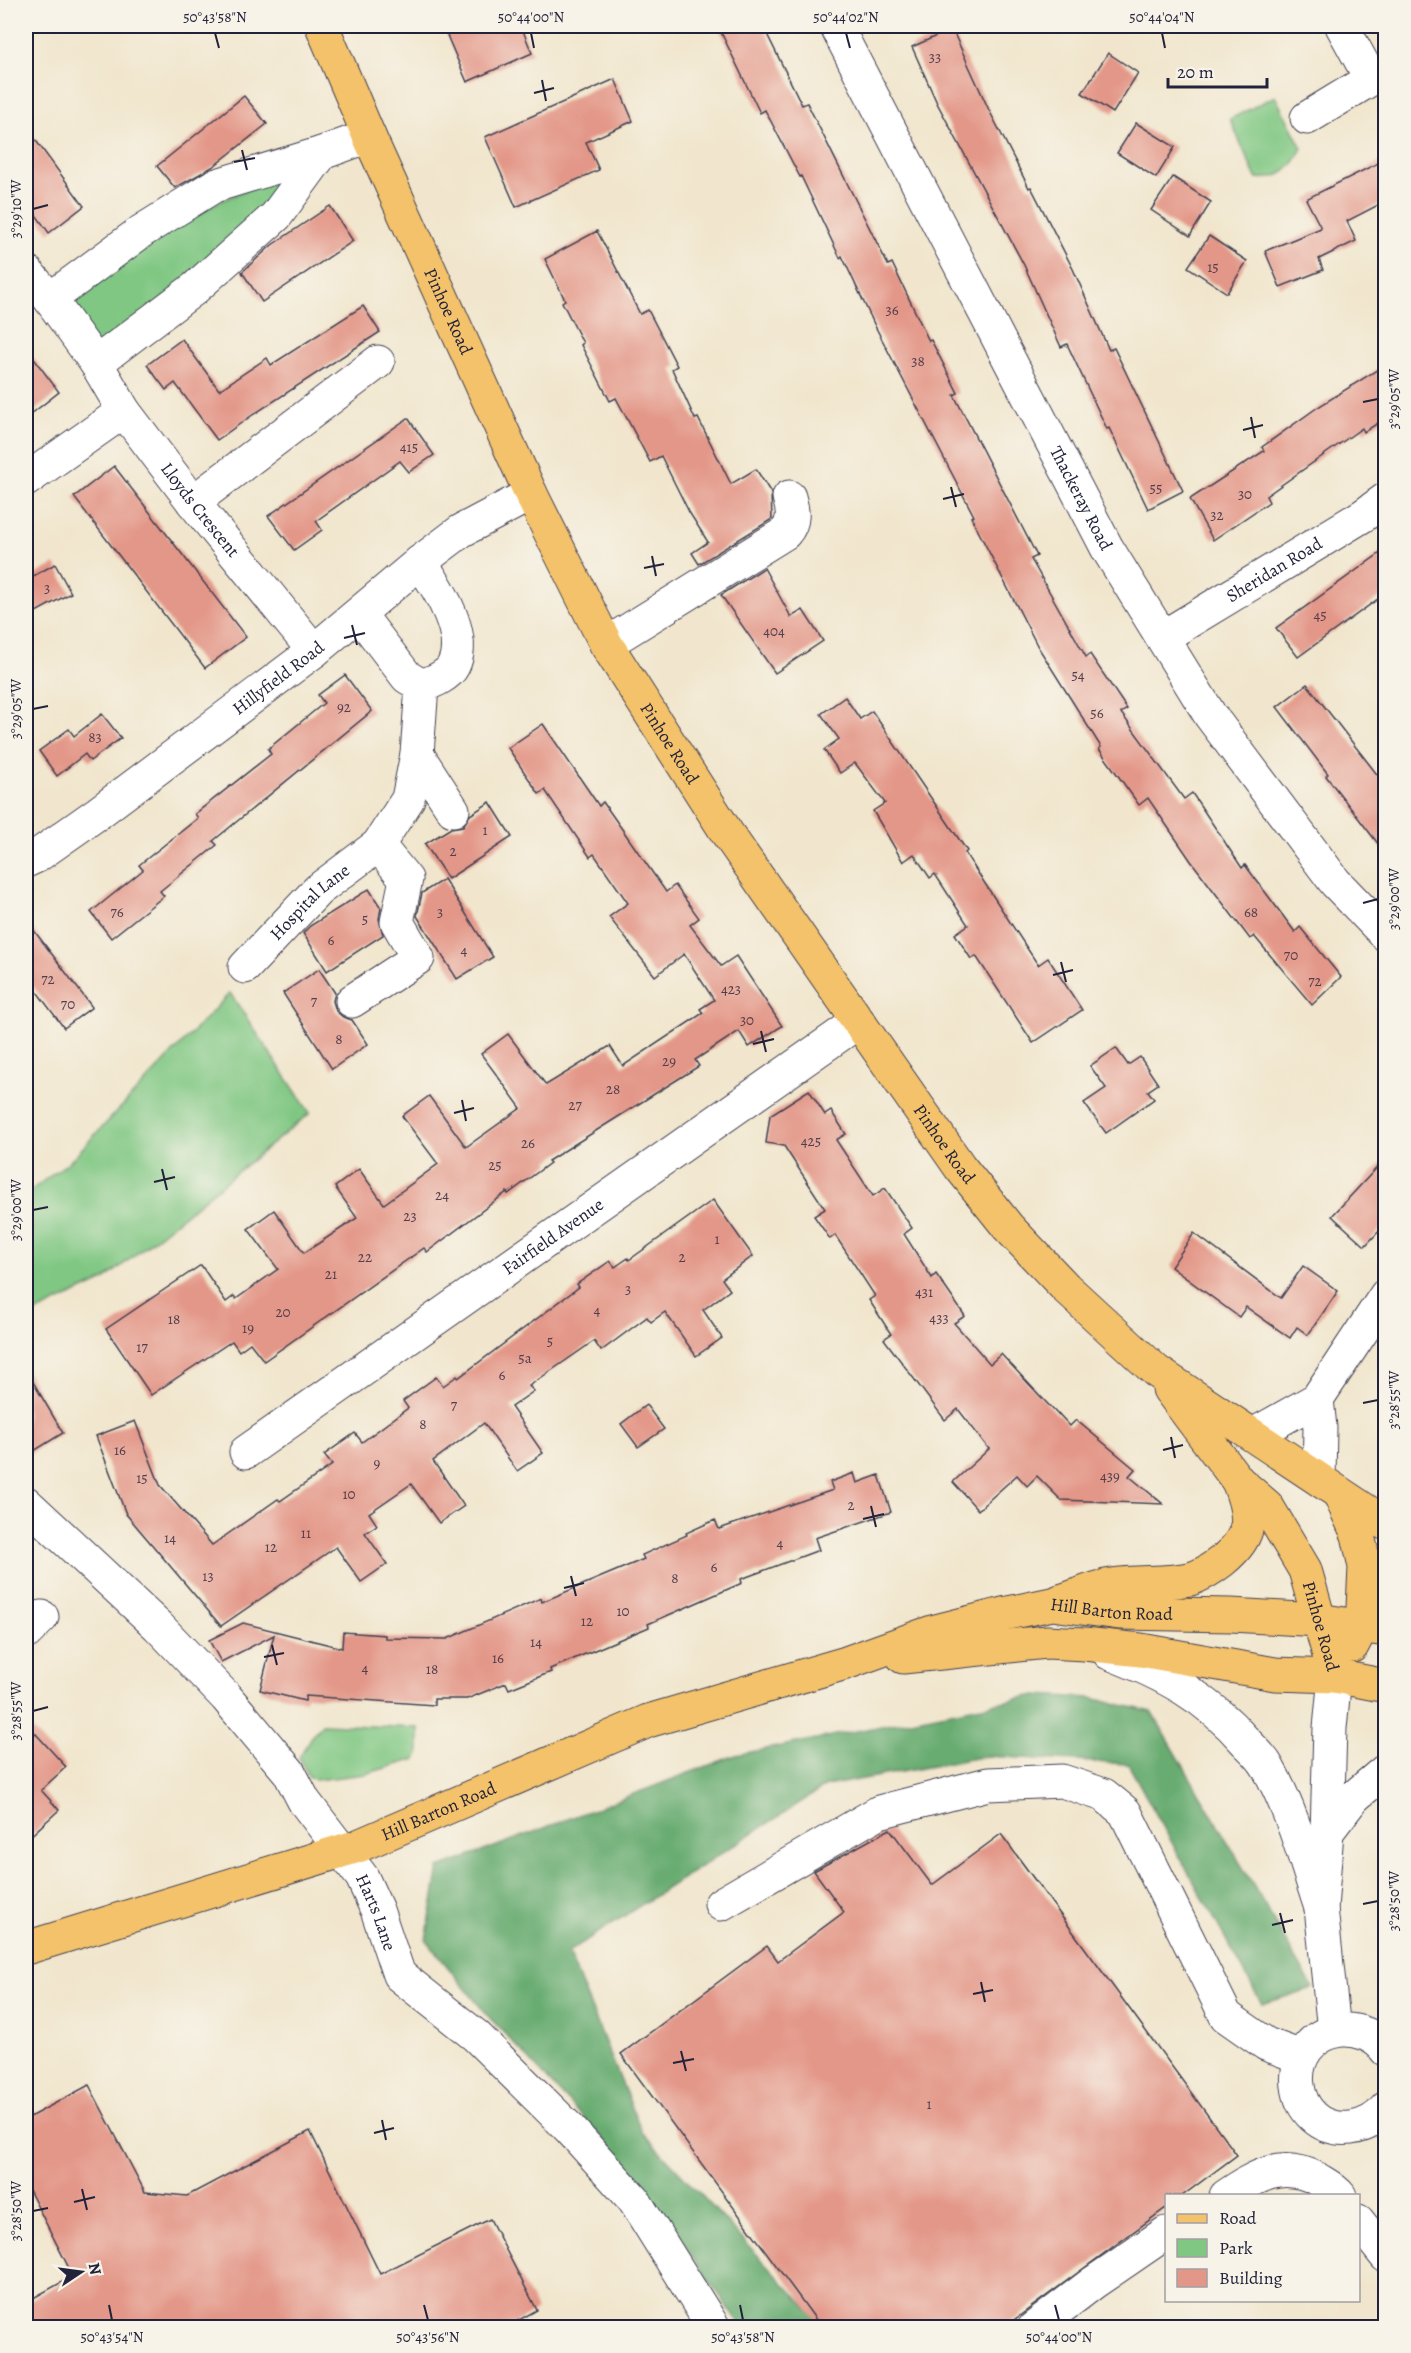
<svg xmlns="http://www.w3.org/2000/svg" width="1411" height="2353" font-family="Alegreya,serif">
<style>
.green{fill:#80c783;stroke:#51745f;stroke-width:1.5}
.forest{fill:#68ac71;stroke:#456756;stroke-width:1.5}
.building{fill:#e39788}
.lines{fill:none;stroke-linecap:round;stroke-linejoin:round}
.minor-casing{stroke:#413f51;stroke-width:35}
.major-casing{stroke:#413f51;stroke-width:35}
.minor{stroke:#fff;stroke-width:33}
.major{stroke:#f4c26a;stroke-width:33}
.ticks{fill:none;stroke:#22223b;stroke-width:2}
.labels{text-anchor:middle;dominant-baseline:central;stroke-width:5;stroke-linejoin:round;paint-order:stroke}
.number-label{font-size:15px;fill:#523f4e}
.street-label{font-size:18px;fill:#22223b;stroke:#f7f3e8}
.neatline{fill:none;stroke:#22223b;stroke-width:2}
.ticks-label{font-size:15px;text-anchor:middle;fill:#22223b}
</style>
<rect width="100%" height="100%" fill="#f7f3e8"/>
<filter id="ink" filterUnits="userSpaceOnUse"><feTurbulence type="fractalNoise" baseFrequency=".0167" numOctaves="2"/><feDisplacementMap in="SourceGraphic" scale="12" xChannelSelector="R" yChannelSelector="G"/><feConvolveMatrix kernelMatrix="1 2 1 2 8 2 1 2 1" color-interpolation-filters="sRGB"/></filter>
<filter id="wash" filterUnits="userSpaceOnUse"><feTurbulence type="fractalNoise" baseFrequency=".008" numOctaves="4" result="noise"/><feDisplacementMap in="SourceGraphic" scale="24" xChannelSelector="R" yChannelSelector="G"/><feGaussianBlur stdDeviation="1.35" result="paint"/><feColorMatrix in="noise" values="0 0 0 0 0 0 0 0 0 0 0 0 0 0 0 0 0 1.4 0 .05"/><feComposite in="paint" operator="in"/></filter>
<g filter="url(#wash)">
<rect width="100%" height="100%" fill="#f1e6cd"/>
<g class="green">
<path d="M1275 96 1302 148C1293 168 1280 181 1256 178L1230 119Z"/>
<path d="M309 162 268 215 99 351 59 298 144 235Z"/>
<path d="M230 993 310 1113 104 1280 26 1317V1194L70 1161Z"/>
<path d="M322 1724 419 1728V1753L416 1759 365 1774 316 1780 309 1777 299 1758 310 1738Z"/>
</g>
<path class="forest" d="M1036 1695 1091 1698 1152 1712 1313 1988 1262 2004 1128 1764 986 1756 826 1786 568 1952 642 2132 825 2327H742L622 2159 487 2015 426 1940 439 1868 736 1755Z"/>
<g id="blocks">
<g class="building">
<path d="M443 26H521L532 53 467 82Z"/>
<path d="M718 26H763L802 105 807 103 888 265 892 263 929 341 931 340 958 393 954 395 1037 556 1031 559 1086 657 1090 654 1127 709 1121 713 1184 799 1192 793 1242 868 1245 865 1295 932 1300 927 1341 977 1312 1005 1254 936 1250 939 1191 861 1148 798 1139 805 1099 749 1101 747 1038 647 971 517 974 516 875 326 842 256 840 258 801 176 800 177 765 110 760 113Z"/>
<path d="M952 29 989 110 1029 188 1031 187 1073 269 1109 350 1114 348 1183 491 1148 509 1109 428 1107 429 1067 344 1061 347 1024 265 937 103 912 47Z"/>
<path d="M1108 53 1138 73 1113 113 1082 93Z"/>
<path d="M615 79 633 121 586 142 599 170 516 207 485 137Z"/>
<path d="M244 96 267 124 214 166 175 188 157 166Z"/>
<path d="M1136 123 1175 147 1156 178 1117 153Z"/>
<path d="M26 127 84 206 49 233 26 201Z"/>
<path d="M1386 159V201L1347 221 1356 241 1319 259 1323 270 1280 287 1265 251 1321 228 1306 199Z"/>
<path d="M1173 177 1211 202 1190 236 1151 210Z"/>
<path d="M330 206 353 241 262 302 242 272 272 245Z"/>
<path d="M597 231 640 314 648 310 677 366 672 369 695 419 698 418 731 484 756 469 771 493 772 519 699 564 692 553 708 542 689 512 661 456 650 462 616 398 610 401 581 345 583 343 562 302 565 300 545 259Z"/>
<path d="M1209 236 1247 261 1227 293 1188 267Z"/>
<path d="M363 306 380 332 254 414 217 440 175 383 166 390 147 365 182 339 219 390 267 358 271 365Z"/>
<path d="M26 348 59 392 26 418Z"/>
<path d="M1386 364V418L1364 432 1362 428 1266 496 1269 502 1213 540 1190 499 1264 451 1262 447 1318 407Z"/>
<path d="M408 418 434 455 409 472 400 461 316 521 322 530 294 550 268 516Z"/>
<path d="M114 466 246 637 205 668 74 497Z"/>
<path d="M1386 549V593L1298 657 1276 628Z"/>
<path d="M55 564 71 593 36 612 26 593V580Z"/>
<path d="M764 568 791 617 803 610 823 641 775 673 721 595Z"/>
<path d="M345 675 372 711 213 841 217 845 160 891 164 896 111 938 91 912 143 870 139 865 198 818 195 814 271 754 268 749 324 703 318 695Z"/>
<path d="M1307 684 1386 786V854L1326 776 1328 774 1277 707Z"/>
<path d="M845 697 860 719 872 711 967 851 965 853 1038 965 1048 958 1082 1010 1033 1043 976 956 971 959 955 934 968 925 935 874 930 878 914 854 903 862 873 811 885 803 855 763 840 773 824 750 839 739 821 714Z"/>
<path d="M102 714 121 738 90 761 85 754 57 776 39 751 69 729 74 736Z"/>
<path d="M543 724 599 806 603 802 666 892 675 885 699 918 690 925 721 966 736 956 782 1026 749 1047 739 1031 695 1060 699 1066 548 1161 550 1163 508 1194 507 1192 427 1252 424 1248 264 1361 250 1343 239 1351 232 1341 151 1395 106 1329 201 1265 226 1302 234 1296 236 1299 278 1269 248 1229 274 1210 304 1253 357 1218 335 1187 359 1169 384 1204 438 1164 402 1116 429 1096 466 1147 521 1108 481 1054 508 1034 546 1085 610 1046 623 1066 703 1013 700 1009 714 1000 684 954 655 976 609 917 628 903 594 854 590 857 545 790 539 794 508 748Z"/>
<path d="M490 802 512 837 448 879 425 844 451 828 463 826 470 815Z"/>
<path d="M444 879 493 957 457 979 417 916 422 893Z"/>
<path d="M369 889 381 908 379 919 383 935 327 971 303 933 310 926Z"/>
<path d="M26 920 92 1007 64 1028 26 977Z"/>
<path d="M319 969 335 993 333 1001 336 1011 343 1017 352 1020 368 1044 332 1069 283 993Z"/>
<path d="M1116 1048 1128 1065 1140 1057 1158 1084 1148 1091 1154 1099 1106 1133 1084 1103 1106 1088 1090 1066Z"/>
<path d="M809 1090 825 1115 831 1111 846 1134 836 1140 873 1196 885 1188 912 1228 904 1234 932 1278 936 1274 965 1316 954 1323 990 1364 1001 1354 1058 1415 1059 1414 1070 1426 1076 1420 1135 1469 1129 1476 1163 1504 1061 1500 1037 1476 1027 1486 1017 1475 978 1510 953 1482 989 1449 958 1409 945 1420 884 1339 891 1334 869 1300 875 1296 835 1235 830 1239 814 1216 825 1209 784 1146 766 1143 770 1115Z"/>
<path d="M1386 1158V1224L1365 1246 1332 1216Z"/>
<path d="M713 1200 753 1256 722 1279 730 1290 703 1310 722 1338 696 1356 665 1312 651 1322 647 1317 601 1351 594 1341 529 1386 534 1391 511 1407 543 1453 517 1471 484 1423 433 1461 464 1506 439 1523 411 1484 369 1513 377 1525 365 1533 387 1564 361 1582 336 1547 221 1626 126 1514 96 1436 135 1421 160 1485 212 1545 278 1499 280 1501 332 1465 324 1455 355 1433 362 1442 408 1408 403 1401 436 1377 443 1386 457 1376 458 1378 579 1287 577 1284 610 1261 615 1267 628 1258 629 1260Z"/>
<path d="M1194 1233 1281 1298 1303 1266 1338 1291 1308 1335 1297 1327 1290 1338 1246 1307 1239 1317 1171 1267Z"/>
<path d="M26 1370 63 1433 26 1456Z"/>
<path d="M646 1405 664 1429 638 1447 621 1424Z"/>
<path d="M854 1473 857 1483 879 1475 891 1512 815 1538 819 1550 741 1579 742 1583 648 1624 649 1627 550 1669 551 1672 509 1689 506 1683 467 1699H434V1705L306 1696 305 1701 260 1690 274 1635 221 1662 209 1640 243 1623 342 1648 343 1632 385 1635V1638L447 1639 541 1598 542 1602 644 1559 642 1555 687 1535 686 1533 715 1520 719 1529 833 1490 830 1482Z"/>
<path d="M26 1723 66 1767 41 1790 59 1810 26 1840Z"/>
<path d="M890 1829 932 1885 1001 1834 1237 2155 1182 2196H1167V2207L1003 2328H822L621 2054 767 1946 778 1961 844 1912 814 1871Z"/>
<path d="M89 2085 145 2192 187 2196 310 2131 380 2274 490 2219 537 2310 505 2328H26V2302L73 2276 26 2184V2119Z"/>
</g>
</g>
</g>
<g filter="url(#ink)">
<use href="#blocks" fill-opacity="0" stroke="#413f51" stroke-width="1.5"/>
<g class="lines">
<defs>
<g id="minor">
<path id="s1" d="M836 26 1107 548 1210 715 1335 882 1386 935"/>
<path d="M1342 26 1371 79 1386 71"/>
<path d="M1307 118 1371 79"/>
<path id="s2" d="M26 271 50 299 96 363 124 411 193 502 314 651"/>
<path d="M50 299 142 231 214 186 322 153"/>
<path d="M96 363 194 289 276 216 322 153 369 136"/>
<path d="M26 480 124 411"/>
<path d="M193 502 378 362"/>
<path d="M420 562C438 587 469 635 453 666 448 676 432 682 422 686"/>
<path id="s3" d="M1163 637 1364 515 1386 499"/>
<path d="M606 644 785 533C795 522 793 511 789 497"/>
<path d="M417 754 453 810"/>
<path id="s4" d="M26 861 37 856 98 813 314 651 420 562 461 531 531 494"/>
<path id="s5" d="M245 967 318 890 378 845 408 799 417 754 422 686 407 677 359 614"/>
<path d="M352 1001 418 958 397 922 406 879 378 845"/>
<path d="M1317 1399 1320 1428 1319 1478"/>
<path d="M1253 1435 1317 1399 1386 1295"/>
<path id="s6" d="M246 1452 858 1022"/>
<path id="s7" d="M26 1503 158 1626 226 1697 289 1772 304 1801 362 1877 377 1910 399 1975 476 2036 569 2128 634 2200 714 2328"/>
<path d="M26 1633 42 1617"/>
<path d="M1109 1653C1164 1674 1207 1697 1246 1742 1253 1749 1262 1757 1267 1766 1292 1810 1305 1860 1321 1908"/>
<path d="M1327 1832 1354 1797 1386 1770"/>
<path d="M721 1904 879 1812 988 1784 1062 1781 1104 1795 1125 1812 1226 2016 1266 2044 1301 2057"/>
<path d="M1334 2031 1321 1908 1327 1832 1330 1728 1335 1676"/>
<path d="M1386 2050C1376 2036 1359 2029 1342 2030 1276 2037 1287 2135 1351 2128 1365 2126 1378 2119 1386 2108"/>
<path d="M1226 2196C1256 2176 1282 2160 1317 2179 1325 2184 1334 2188 1340 2196"/>
<path d="M1358 2221 1386 2256"/>
<path d="M1034 2328 1093 2283 1166 2233"/>
</g>
<g id="major">
<path id="s8" d="M322 26 369 136 531 494 606 644 727 833 960 1167 1008 1227 1066 1288 1156 1371 1386 1524"/>
<path id="s9" d="M1169 1389 1238 1481 1267 1506 1305 1570 1335 1676"/>
<path d="M1340 1495 1358 1535 1365 1567 1362 1627 1352 1646"/>
<path d="M1060 1601C1077 1596 1095 1587 1112 1585 1138 1581 1165 1584 1190 1579 1201 1576 1213 1568 1222 1561 1254 1535 1252 1517 1238 1481"/>
<path d="M903 1657 1047 1642 1084 1644 1141 1650 1275 1674 1335 1676 1386 1686"/>
<path id="s10" d="M26 1948 358 1846 648 1721 846 1663 932 1632 1003 1614 1052 1604 1119 1613 1231 1615 1318 1620 1386 1630"/>
</g>
</defs>
<use href="#minor" class="minor-casing"/>
<use href="#major" class="major-casing"/>
<use href="#minor" class="minor"/>
<use href="#major" class="major"/>
</g>
</g>
<path class="ticks" d="M215 33 219 48M531 33 534 48M846 33 850 48M1162 33 1165 48M542 80 546 101M534 93 554 88M242 150 247 170M234 162 255 158M33 209 48 205M1363 402 1378 399M1251 417 1255 438M1243 430 1263 425M951 487 956 507M943 499 964 494M652 556 656 576M644 568 664 564M352 625 357 645M344 638 365 633M33 709 48 706M1363 903 1378 899M1061 962 1066 982M1053 975 1073 970M761 1031 766 1052M753 1044 774 1039M462 1100 466 1121M454 1113 474 1108M162 1169 167 1190M154 1182 175 1177M33 1210 48 1207M1363 1403 1378 1400M1171 1437 1175 1458M1163 1450 1183 1445M871 1506 876 1527M863 1519 884 1514M571 1576 576 1596M564 1588 584 1583M272 1645 277 1665M264 1657 284 1653M33 1711 48 1707M1363 1904 1378 1901M1280 1913 1285 1933M1272 1925 1293 1920M981 1982 985 2002M973 1994 993 1990M681 2051 686 2071M673 2063 694 2059M382 2120 386 2140M374 2133 394 2128M82 2189 87 2210M74 2202 95 2197M33 2211 48 2208M109 2305 112 2320M424 2305 428 2320M740 2305 743 2320M1055 2305 1059 2320"/>
<g class="labels">
<g class="number-label">
<text x="935" y="57">33</text>
<text x="1213" y="267">15</text>
<text x="892" y="310">36</text>
<text x="918" y="361">38</text>
<text x="409" y="447">415</text>
<text x="1156" y="488">55</text>
<text x="1245" y="494">30</text>
<text x="1217" y="515">32</text>
<text x="47" y="588">3</text>
<text x="1320" y="615">45</text>
<text x="774" y="631">404</text>
<text x="1078" y="675">54</text>
<text x="344" y="707">92</text>
<text x="1097" y="713">56</text>
<text x="95" y="737">83</text>
<text x="485" y="830">1</text>
<text x="453" y="851">2</text>
<text x="117" y="912">76</text>
<text x="440" y="912">3</text>
<text x="1251" y="912">68</text>
<text x="365" y="919">5</text>
<text x="331" y="940">6</text>
<text x="464" y="950">4</text>
<text x="1291" y="955">70</text>
<text x="48" y="979">72</text>
<text x="1315" y="981">72</text>
<text x="731" y="989">423</text>
<text x="314" y="1001">7</text>
<text x="68" y="1004">70</text>
<text x="747" y="1020">30</text>
<text x="339" y="1039">8</text>
<text x="669" y="1061">29</text>
<text x="613" y="1089">28</text>
<text x="575" y="1105">27</text>
<text x="811" y="1141">425</text>
<text x="528" y="1143">26</text>
<text x="495" y="1165">25</text>
<text x="442" y="1195">24</text>
<text x="410" y="1216">23</text>
<text x="717" y="1239">1</text>
<text x="365" y="1257">22</text>
<text x="682" y="1257">2</text>
<text x="331" y="1274">21</text>
<text x="628" y="1289">3</text>
<text x="924" y="1292">431</text>
<text x="597" y="1310">4</text>
<text x="283" y="1312">20</text>
<text x="939" y="1318">433</text>
<text x="174" y="1319">18</text>
<text x="248" y="1328">19</text>
<text x="550" y="1341">5</text>
<text x="142" y="1347">17</text>
<text x="525" y="1358">5a</text>
<text x="502" y="1375">6</text>
<text x="454" y="1405">7</text>
<text x="423" y="1424">8</text>
<text x="120" y="1450">16</text>
<text x="377" y="1463">9</text>
<text x="1110" y="1476">439</text>
<text x="142" y="1478">15</text>
<text x="349" y="1494">10</text>
<text x="851" y="1505">2</text>
<text x="306" y="1533">11</text>
<text x="170" y="1538">14</text>
<text x="780" y="1543">4</text>
<text x="271" y="1547">12</text>
<text x="714" y="1567">6</text>
<text x="208" y="1576">13</text>
<text x="675" y="1578">8</text>
<text x="623" y="1611">10</text>
<text x="587" y="1621">12</text>
<text x="536" y="1642">14</text>
<text x="498" y="1658">16</text>
<text x="365" y="1668">4</text>
<text x="432" y="1669">18</text>
<text x="929" y="2104">1</text>
</g>
<g class="street-label">
<text stroke="none"><textPath href="#s8" startOffset="312">Pinhoe Road</textPath></text>
<text stroke="none"><textPath href="#s1" startOffset="532">Thackeray Road</textPath></text>
<text stroke="none"><textPath href="#s2" startOffset="296">Lloyds Crescent</textPath></text>
<text stroke="none"><textPath href="#s3" startOffset="130">Sheridan Road</textPath></text>
<text stroke="none"><textPath href="#s4" startOffset="312">Hillyfield Road</textPath></text>
<text stroke="none"><textPath href="#s8" startOffset="798">Pinhoe Road</textPath></text>
<text stroke="none"><textPath href="#s5" startOffset="92">Hospital Lane</textPath></text>
<text stroke="none"><textPath href="#s8" startOffset="1284">Pinhoe Road</textPath></text>
<text stroke="none"><textPath href="#s6" startOffset="375">Fairfield Avenue</textPath></text>
<text stroke="none"><textPath href="#s10" startOffset="1144">Hill Barton Road</textPath></text>
<text stroke="none"><textPath href="#s9" startOffset="286">Pinhoe Road</textPath></text>
<text stroke="none"><textPath href="#s10" startOffset="435">Hill Barton Road</textPath></text>
<text stroke="none"><textPath href="#s7" startOffset="543">Harts Lane</textPath></text>
</g>
</g>
<rect width="1411" height="2353" fill="none" stroke="#f7f3e8" stroke-width="66"/>
<rect x="1165" y="2194" width="195" height="108" fill="#f7f3e8" stroke="#a29fa3" stroke-width="1.5"/>
<rect x="1177" y="2214" width="30" height="9" fill="#f4c26a" stroke="#a29fa3" stroke-width="1.5"/>
<text x="1219" y="2224" font-size="18" fill="#22223b">Road</text>
<rect x="1177" y="2239" width="30" height="18" fill="#80c783" stroke="#a29fa3" stroke-width="1.5"/>
<text x="1219" y="2254" font-size="18" fill="#22223b">Park</text>
<rect x="1177" y="2269" width="30" height="18" fill="#e39788" stroke="#a29fa3" stroke-width="1.5"/>
<text x="1219" y="2284" font-size="18" fill="#22223b">Building</text>
<g transform="translate(81 2272) rotate(77)" stroke="#f7f3e8" stroke-width="4.5" paint-order="stroke">
<path d="M0-4.5L10 22L0 15L-10 22Z" fill="#22223b"/>
<text y="-9" font-size="16" font-weight="bold" text-anchor="middle" fill="#22223b">N</text>
</g>
<path d="M1168 78v9h99v-9" fill="none" stroke="#22223b" stroke-width="3"/>
<text x="1177" y="78" font-size="18" fill="#22223b" stroke="#f7f3e8" stroke-width="4.5" paint-order="stroke">20 m</text>
<rect x="33" y="33" width="1345" height="2287" class="neatline"/>
<g class="ticks-label">
<text x="215" y="22">50°43'58"N</text>
<text x="531" y="22">50°44'00"N</text>
<text x="846" y="22">50°44'02"N</text>
<text x="1162" y="22">50°44'04"N</text>
<text transform="translate(16 209) rotate(-90)" y="5">3°29'10"W</text>
<text transform="translate(1394 399) rotate(-90)" y="5">3°29'05"W</text>
<text transform="translate(16 709) rotate(-90)" y="5">3°29'05"W</text>
<text transform="translate(1394 899) rotate(-90)" y="5">3°29'00"W</text>
<text transform="translate(16 1210) rotate(-90)" y="5">3°29'00"W</text>
<text transform="translate(1394 1400) rotate(-90)" y="5">3°28'55"W</text>
<text transform="translate(16 1711) rotate(-90)" y="5">3°28'55"W</text>
<text transform="translate(1394 1901) rotate(-90)" y="5">3°28'50"W</text>
<text transform="translate(16 2211) rotate(-90)" y="5">3°28'50"W</text>
<text x="112" y="2342">50°43'54"N</text>
<text x="428" y="2342">50°43'56"N</text>
<text x="743" y="2342">50°43'58"N</text>
<text x="1059" y="2342">50°44'00"N</text>
</g>
</svg>
